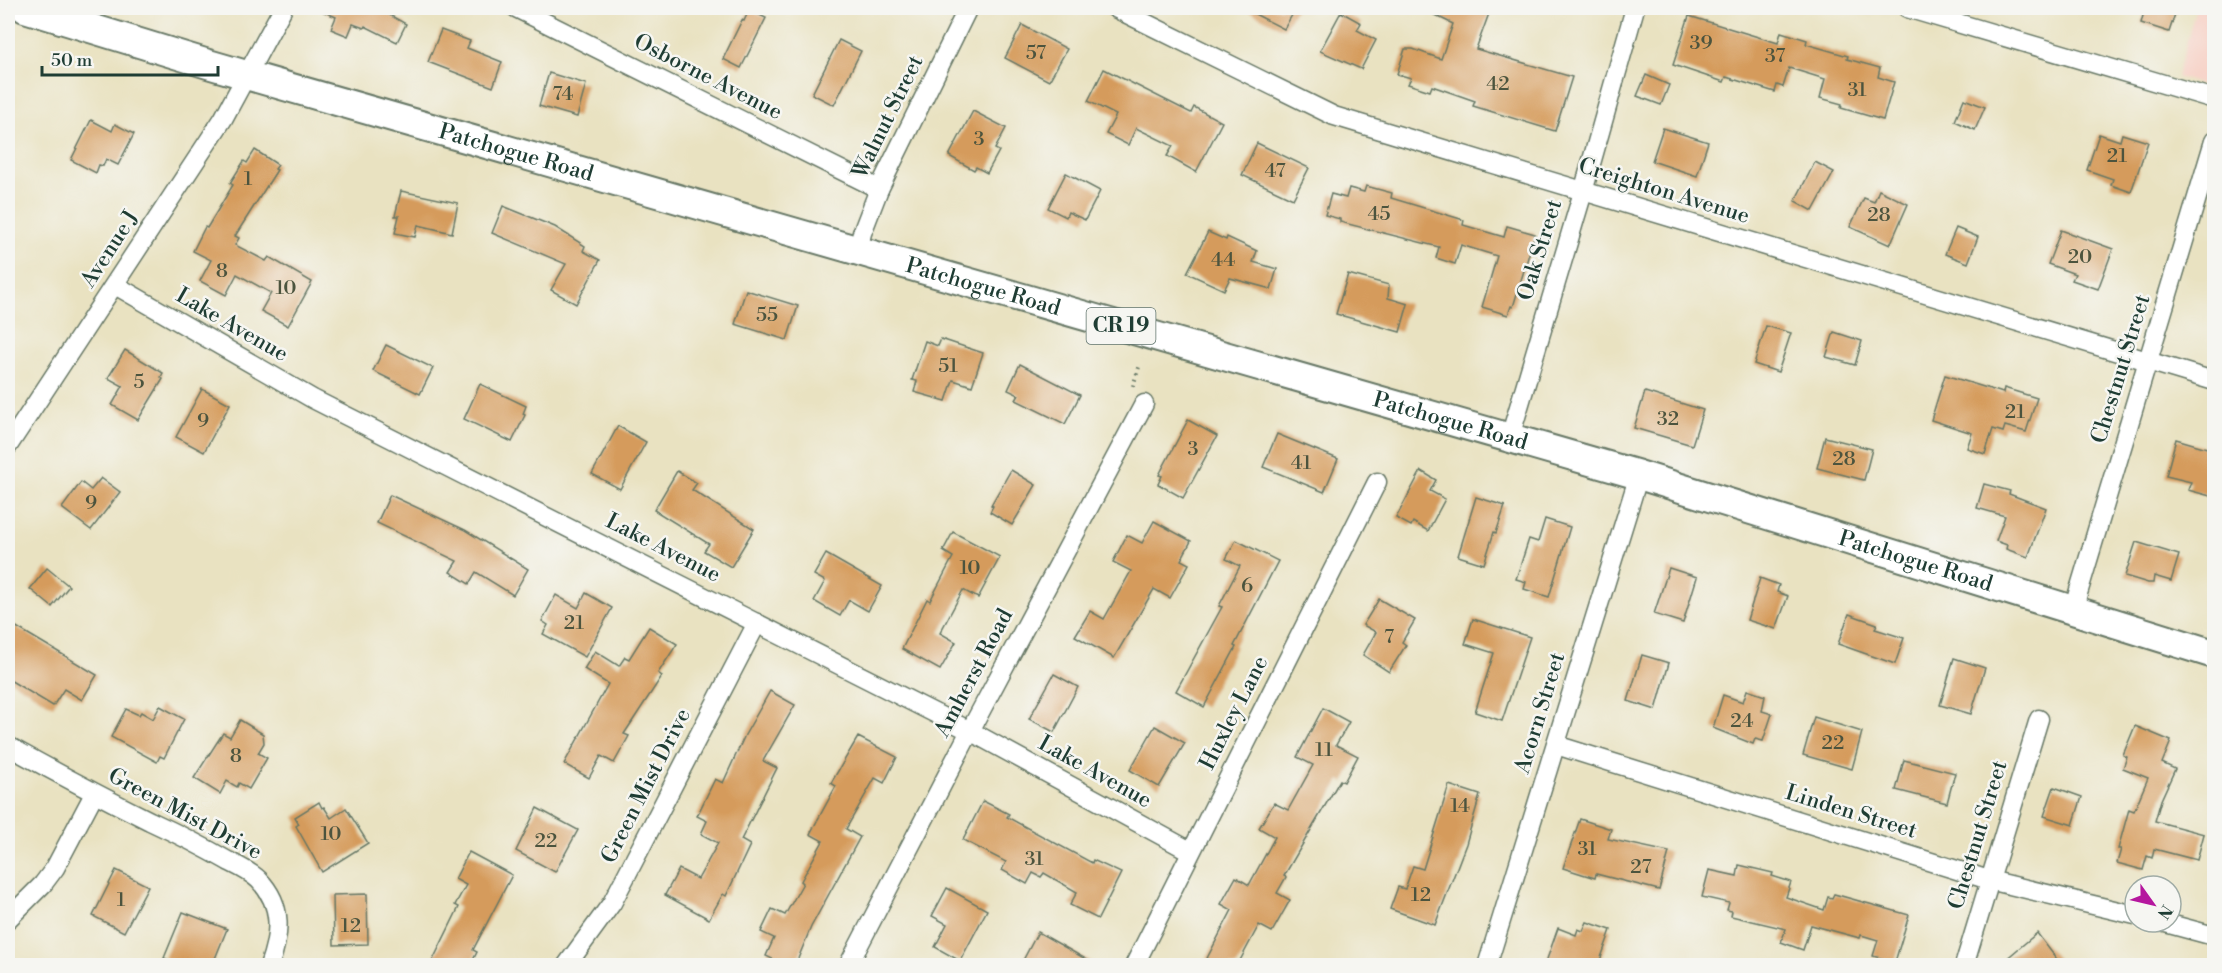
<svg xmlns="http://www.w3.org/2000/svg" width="2222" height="973" font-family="'Libre Bodoni',serif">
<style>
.built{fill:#f7d1c6}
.building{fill:#d59b5b}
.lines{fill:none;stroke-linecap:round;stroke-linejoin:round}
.street-casing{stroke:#667765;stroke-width:21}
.primary-casing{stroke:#667765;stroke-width:32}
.path{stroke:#667765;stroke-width:4;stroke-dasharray:1.5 4.5;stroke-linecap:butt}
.street{stroke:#fff;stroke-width:18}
.primary{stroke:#fff;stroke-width:28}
.labels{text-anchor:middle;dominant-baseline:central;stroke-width:5;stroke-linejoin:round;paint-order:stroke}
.number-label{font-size:20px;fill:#4c543e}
.shield{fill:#f6f6f2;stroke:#60746d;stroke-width:1.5}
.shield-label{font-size:21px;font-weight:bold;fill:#1f3d34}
.street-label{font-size:22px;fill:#1f3d34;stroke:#f6f6f2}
</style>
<rect width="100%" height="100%" fill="#f6f6f2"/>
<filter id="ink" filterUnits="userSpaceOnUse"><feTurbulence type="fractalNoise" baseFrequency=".0167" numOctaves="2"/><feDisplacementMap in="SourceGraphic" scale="12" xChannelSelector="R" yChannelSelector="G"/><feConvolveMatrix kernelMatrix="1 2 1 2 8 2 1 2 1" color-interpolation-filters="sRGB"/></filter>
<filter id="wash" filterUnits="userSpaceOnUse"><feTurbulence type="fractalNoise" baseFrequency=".008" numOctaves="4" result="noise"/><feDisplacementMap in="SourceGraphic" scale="24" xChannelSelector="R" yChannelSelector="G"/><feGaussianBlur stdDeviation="1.35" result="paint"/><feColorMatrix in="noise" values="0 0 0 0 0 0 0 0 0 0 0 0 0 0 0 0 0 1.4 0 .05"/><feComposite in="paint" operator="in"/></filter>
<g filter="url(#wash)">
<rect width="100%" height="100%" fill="#e9e2c1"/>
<path class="built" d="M2196 8H2214V89L2177 77Z"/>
<g id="blocks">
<g class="building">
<path d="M315 8H377L406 24 397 42 365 26 364 28 353 24 348 36 331 29 336 17Z"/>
<path d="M1243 8H1296L1284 29Z"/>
<path d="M1420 8H1491L1476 49 1572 77 1555 131 1473 106 1475 101 1432 86 1430 91 1408 84 1411 78 1397 74 1405 49H1413L1441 59 1453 24Z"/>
<path d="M2145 8H2177L2169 32 2141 23Z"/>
<path d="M749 10 766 18 741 68 723 59 742 20 744 21Z"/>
<path d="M1341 12 1361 23 1357 30 1376 40 1361 69 1320 51Z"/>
<path d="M1689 16 1778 43 1781 32 1807 40 1806 44 1848 56 1847 59 1880 68 1878 77 1894 82 1883 120 1841 108 1842 104 1820 98 1825 79 1789 68 1783 87 1777 85 1775 92 1726 77 1724 82 1673 65Z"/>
<path d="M1022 25 1067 49 1049 81 1005 58Z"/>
<path d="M441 30 470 41 467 48 502 62 493 87 428 62Z"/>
<path d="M839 40 861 51 834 105 812 94Z"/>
<path d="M1104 69 1191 113 1194 107 1222 122 1196 172 1167 156 1173 146 1136 128 1128 145 1106 134 1116 115 1088 101Z"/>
<path d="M549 73 586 84 577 117 539 106Z"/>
<path d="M1646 75 1669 85 1661 105 1637 96Z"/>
<path d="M1964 99 1985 107 1975 130 1955 121Z"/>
<path d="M973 111 1006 128 995 149 999 151 987 173 976 167 974 170 949 156Z"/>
<path d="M91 120 112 131 115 124 134 134 118 165 106 159 103 166 99 165 96 173 71 160Z"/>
<path d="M1663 128 1708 142 1697 176 1652 161Z"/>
<path d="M2099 134 2120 141 2122 134 2148 142 2131 192 2111 185 2113 179 2087 170Z"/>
<path d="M1257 143 1309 168 1293 199 1242 175Z"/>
<path d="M255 150 278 165 275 169 277 170 235 236 239 238 235 245 266 261 269 257 312 282 288 326 261 311 271 293 237 274 226 295 200 281 211 260 193 251 205 227 207 228 233 185 230 183 244 161 247 163Z"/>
<path d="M1815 162 1834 172 1813 211 1795 201Z"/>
<path d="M1066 173 1100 191 1085 220 1068 212 1066 217 1048 208Z"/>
<path d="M1366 186 1392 193 1391 198 1464 220 1463 225 1504 237 1507 226 1535 234 1513 307 1511 306 1508 315 1482 307 1497 256 1461 245 1455 264 1436 258 1439 247 1340 222V219L1325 215 1331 194 1346 198 1349 188 1364 192Z"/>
<path d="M1879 190 1908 204 1890 245 1850 227 1864 198 1874 202Z"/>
<path d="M401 191 458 203 452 233 418 225 415 237 395 233 399 216H395Z"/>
<path d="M503 206 555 227 585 246 583 251 600 260 576 304 551 290 566 264 492 233Z"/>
<path d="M1956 228 1978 237 1968 263 1945 254Z"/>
<path d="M2061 230 2113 249 2098 289 2072 280 2075 274 2048 264Z"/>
<path d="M1208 232 1226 240 1227 237 1257 251 1253 262 1277 269 1271 289 1230 278 1224 290 1187 273Z"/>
<path d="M1348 274 1389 285 1388 298 1408 304 1400 332 1336 314Z"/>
<path d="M746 290 798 306 787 340 735 324Z"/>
<path d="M1766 326 1791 333 1778 372 1754 364Z"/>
<path d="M1834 332 1862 341 1855 365 1826 357Z"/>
<path d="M941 339 983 353 972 386 953 380 946 401 914 392 917 381 912 380 925 341 938 346Z"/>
<path d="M386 345 433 368 420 394 373 371Z"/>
<path d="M125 350 163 373 161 377 163 379 138 420 112 405 123 386 108 378Z"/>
<path d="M1020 364 1080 395 1065 424 1016 400 1019 395 1008 390Z"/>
<path d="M1945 375 2003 393 2004 388 2037 398 2026 432 2005 426 2003 432 1993 429 1985 454 1967 448 1972 433 1931 420Z"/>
<path d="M480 384 526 406 523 414 525 415 512 442 464 419Z"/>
<path d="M202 389 230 404 204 452 176 437Z"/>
<path d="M1645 392 1703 410 1692 445 1634 428Z"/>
<path d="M1188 420 1217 436 1183 498 1158 484 1162 476 1159 475Z"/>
<path d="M618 426 646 442 620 489 592 474Z"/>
<path d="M1277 434 1338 459 1324 492 1263 467Z"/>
<path d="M1825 437 1872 449 1864 480 1817 468Z"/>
<path d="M2176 439 2214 450V497L2188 490 2191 482 2166 476Z"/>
<path d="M1011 470 1036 485 1012 525 990 512 993 506 991 505Z"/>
<path d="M677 471 697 483 692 490 754 529 731 567 704 551 709 544 654 510Z"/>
<path d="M1421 471 1436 480 1430 491 1445 499 1428 531 1413 522 1411 526 1396 518Z"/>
<path d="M101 478 120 492 91 530 62 508 81 482 91 490Z"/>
<path d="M1984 484 2010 491 2009 494 2046 508 2028 557 2006 549 2007 545 1996 541 2005 516 1977 508Z"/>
<path d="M390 495 465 530 528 569 513 595 476 572 469 584 450 572 457 561 377 523Z"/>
<path d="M1476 497 1505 506 1496 533 1494 532 1484 564 1458 556Z"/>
<path d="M1545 519 1570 527 1549 597 1524 589 1526 582 1516 579 1529 539 1538 542Z"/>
<path d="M1154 521 1191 541 1181 560 1189 564 1170 598 1154 589 1114 658 1075 636 1090 611 1104 619 1131 571 1113 562 1127 535 1142 543Z"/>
<path d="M953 532 1000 557 978 598 963 590 940 633 956 642 940 670 902 649 927 599 930 601 953 557 943 551Z"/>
<path d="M1236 540 1278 561 1234 646 1236 647 1204 707 1176 691 1222 607 1219 606 1240 566 1226 559Z"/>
<path d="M2136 542 2179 555 2171 581 2154 576 2153 583H2148L2125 576Z"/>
<path d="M826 554 882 586 868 611 849 600 840 616 814 601 825 581 814 575Z"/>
<path d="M47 568 69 586 52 607 30 589Z"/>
<path d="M1669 568 1697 577 1683 623 1654 614Z"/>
<path d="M1760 578 1779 585 1777 592 1788 596 1776 629 1747 620Z"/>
<path d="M586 593 612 608 585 657 543 634 548 625 542 621 556 595 578 608Z"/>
<path d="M1379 599 1415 620 1402 642 1406 645 1389 672 1363 655 1376 632 1363 625Z"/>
<path d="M1849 614 1877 624 1875 629 1904 638 1895 664 1838 644Z"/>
<path d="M1473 619 1530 637 1502 721 1475 712 1494 653 1465 644Z"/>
<path d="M8 622 97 675 82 700 64 689 53 706 8 679Z"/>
<path d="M649 627 677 644 658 673 662 676 624 734 629 736 614 763 601 756 589 778 564 764 608 684 584 669 595 651 619 666 625 657 629 659Z"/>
<path d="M1642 655 1669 663 1656 710 1628 701Z"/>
<path d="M1954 658 1985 668 1971 714 1940 705Z"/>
<path d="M1054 674 1078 687 1054 732 1029 719Z"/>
<path d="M1747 690 1765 696 1762 711 1772 714 1763 741 1755 739 1753 744 1713 728 1723 695 1743 702Z"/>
<path d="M770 691 795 705 763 761 777 768 741 840 750 845 726 896 723 894 709 919 665 895 679 869 698 879 718 843 701 834 707 821 697 816 715 779 723 783 745 735Z"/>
<path d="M160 706 184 719 164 758 160 756 157 762 111 737 126 709 139 715 141 712 153 719Z"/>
<path d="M1323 708 1349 722 1336 745 1358 756 1344 782 1340 780 1284 876 1286 877 1277 893 1290 900 1272 932 1259 925 1237 966H1203L1232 910 1221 904 1236 877 1249 885 1275 837 1259 828 1274 803 1288 810 1313 765 1297 757Z"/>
<path d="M1814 717 1862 732 1852 769 1803 755Z"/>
<path d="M240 720 263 734 264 743 258 753 267 758 249 789 239 783 237 787 227 781 220 794 194 778 223 733 230 737Z"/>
<path d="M1155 726 1185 743 1159 787 1130 770Z"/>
<path d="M2135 726 2171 741 2162 763 2175 769 2161 800 2155 821 2204 834 2197 860 2154 849 2152 858 2147 856 2143 870 2117 863 2121 849H2118L2129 809 2134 811 2148 778 2123 768 2127 757 2123 755Z"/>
<path d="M858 737 897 757 884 783 875 778 846 829 860 837 811 927 795 966H787L766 956 774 938 761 932 772 909 785 915 803 883 801 881 823 841 810 834 836 786 831 783Z"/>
<path d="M1904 760 1955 773 1947 803 1896 790Z"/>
<path d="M1449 785 1480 795 1466 844 1435 925 1390 909 1398 887 1405 889 1413 866 1423 869Z"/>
<path d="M2054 787 2082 797 2073 825 2044 816Z"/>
<path d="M983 801 1009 814 1007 817 1092 863 1093 860 1121 873 1098 919 1070 905 1077 892 1044 873 1041 877 1033 873 1027 884 1002 870 1006 862 963 840Z"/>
<path d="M319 802 322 808 324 807 331 818 346 808 368 843 322 872 296 826 299 824 295 817Z"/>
<path d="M537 808 578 830 555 872 516 851Z"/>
<path d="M1580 819 1611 829 1608 839 1669 852 1659 890 1596 874 1595 878 1563 868Z"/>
<path d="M469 852 512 875 473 950 477 952 470 966H430L459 907 455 905 466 885 455 879Z"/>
<path d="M1739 865 1773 873 1772 876 1791 882 1786 897 1824 910 1828 897 1832 898 1834 894 1909 915 1895 962 1873 956 1878 940 1861 935 1860 938 1811 925 1803 950 1781 942 1786 929 1731 916 1732 911 1727 910 1729 903 1702 897 1709 870 1737 876Z"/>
<path d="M116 870 148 886 124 932 93 916Z"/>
<path d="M947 888 987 910 960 961 935 947 947 924 932 916Z"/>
<path d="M367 894 368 944 334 945 333 895Z"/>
<path d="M183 912 227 929 212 966H183L164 958Z"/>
<path d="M1587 922 1611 930 1598 966H1556L1546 962 1558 928 1576 935 1578 929 1583 931Z"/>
<path d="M1038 932 1098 966H1020Z"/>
<path d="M2037 933 2062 966H1998Z"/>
</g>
</g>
</g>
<g filter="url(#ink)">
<use href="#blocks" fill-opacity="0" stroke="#667765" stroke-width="1.5"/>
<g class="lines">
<defs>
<g id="street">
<path d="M516 8 879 189"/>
<path d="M1115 8 1334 116 2214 381"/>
<path d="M1907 8 2214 99"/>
<path d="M858 251 862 233 879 189 968 8"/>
<path d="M115 285 313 399 970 731 1190 851"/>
<path d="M1510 437 1583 192 1635 8"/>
<path d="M8 446 223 119 283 8"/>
<path d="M2073 610 2214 141"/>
<path d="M1556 745 1989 880 2135 915"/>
<path d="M8 746C55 772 102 797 150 821 176 833 202 846 228 861 238 866 251 872 259 880 284 906 280 935 269 966"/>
<path d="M8 919 43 884 55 868 94 794"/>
<path d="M2162 922 2214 936"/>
<path d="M566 966 612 903 757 623"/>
<path d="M848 966 970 731 1144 404"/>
<path d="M1134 966 1377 482"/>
<path d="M1487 966 1639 475"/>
<path d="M1964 966 2039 719"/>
</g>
<g id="primary">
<path id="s1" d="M25 8 208 64 1639 475 2214 654"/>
</g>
</defs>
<use href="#street" class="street-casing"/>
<use href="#primary" class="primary-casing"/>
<path class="path" d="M1133 386 1139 367"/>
<use href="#street" class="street"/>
<use href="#primary" class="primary"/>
</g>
</g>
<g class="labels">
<g class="number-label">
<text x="1701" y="43">39</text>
<text x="1036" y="53">57</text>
<text x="1775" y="56">37</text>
<text x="1498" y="84">42</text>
<text x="1857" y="90">31</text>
<text x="563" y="94">74</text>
<text x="979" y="139">3</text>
<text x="2117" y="156">21</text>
<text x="1275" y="171">47</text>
<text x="248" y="179">1</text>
<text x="1379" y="214">45</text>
<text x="1879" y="215">28</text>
<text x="2080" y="257">20</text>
<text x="1223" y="260">44</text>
<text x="222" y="271">8</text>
<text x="286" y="288">10</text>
<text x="767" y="315">55</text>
<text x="948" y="366">51</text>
<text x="139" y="382">5</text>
<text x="2015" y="412">21</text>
<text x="1668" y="419">32</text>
<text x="203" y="421">9</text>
<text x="1193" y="449">3</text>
<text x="1844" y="459">28</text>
<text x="1301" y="463">41</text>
<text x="91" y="503">9</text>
<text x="970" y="568">10</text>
<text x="1247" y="586">6</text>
<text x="574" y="623">21</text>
<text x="1389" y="637">7</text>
<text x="1742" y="721">24</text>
<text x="1833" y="743">22</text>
<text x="1324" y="750">11</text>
<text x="236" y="756">8</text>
<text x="1460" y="806">14</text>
<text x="331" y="834">10</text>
<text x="546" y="841">22</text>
<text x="1587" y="849">31</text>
<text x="1034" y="859">31</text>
<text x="1641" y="867">27</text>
<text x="1421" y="895">12</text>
<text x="121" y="900">1</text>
<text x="351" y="926">12</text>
</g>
<rect class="shield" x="1086.5" y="308" width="69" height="36" rx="4.5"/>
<g class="shield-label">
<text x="1121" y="326">CR 19</text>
</g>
<g class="street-label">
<text transform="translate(708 77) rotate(27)">Osborne Avenue</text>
<text transform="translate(888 117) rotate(-64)">Walnut Street</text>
<text stroke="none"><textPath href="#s1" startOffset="512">Patchogue Road</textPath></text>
<text transform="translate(1664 191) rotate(17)">Creighton Avenue</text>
<text transform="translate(110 249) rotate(-57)">Avenue J</text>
<text transform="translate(1540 250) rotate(-73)">Oak Street</text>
<text stroke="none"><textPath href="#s1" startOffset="998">Patchogue Road</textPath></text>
<text transform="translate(232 325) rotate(30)">Lake Avenue</text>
<text transform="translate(2121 369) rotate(-73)">Chestnut Street</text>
<text stroke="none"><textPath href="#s1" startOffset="1484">Patchogue Road</textPath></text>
<text transform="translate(663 548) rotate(27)">Lake Avenue</text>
<text stroke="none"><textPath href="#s1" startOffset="1970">Patchogue Road</textPath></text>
<text transform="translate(974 673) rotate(-62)">Amherst Road</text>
<text transform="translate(1234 713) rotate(-63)">Huxley Lane</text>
<text transform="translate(1540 713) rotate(-73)">Acorn Street</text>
<text transform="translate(1095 772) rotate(29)">Lake Avenue</text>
<text transform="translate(646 786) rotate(-63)">Green Mist Drive</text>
<text transform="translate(1851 812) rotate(17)">Linden Street</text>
<text transform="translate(185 814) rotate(28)">Green Mist Drive</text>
<text transform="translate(1978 835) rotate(-73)">Chestnut Street</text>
</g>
</g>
<rect width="2222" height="973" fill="none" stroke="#f6f6f2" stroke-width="30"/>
<g transform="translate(2153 904) rotate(124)"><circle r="28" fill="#f6f6f2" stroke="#a0aca6" stroke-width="1.5"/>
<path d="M0-4.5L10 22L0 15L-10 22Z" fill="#b5179e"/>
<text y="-9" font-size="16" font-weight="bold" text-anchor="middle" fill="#1f3d34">N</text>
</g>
<path d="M42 66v9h176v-9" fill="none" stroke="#1f3d34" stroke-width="3"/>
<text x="51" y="66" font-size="18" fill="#1f3d34" stroke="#f6f6f2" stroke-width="4.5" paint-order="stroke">50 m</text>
</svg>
